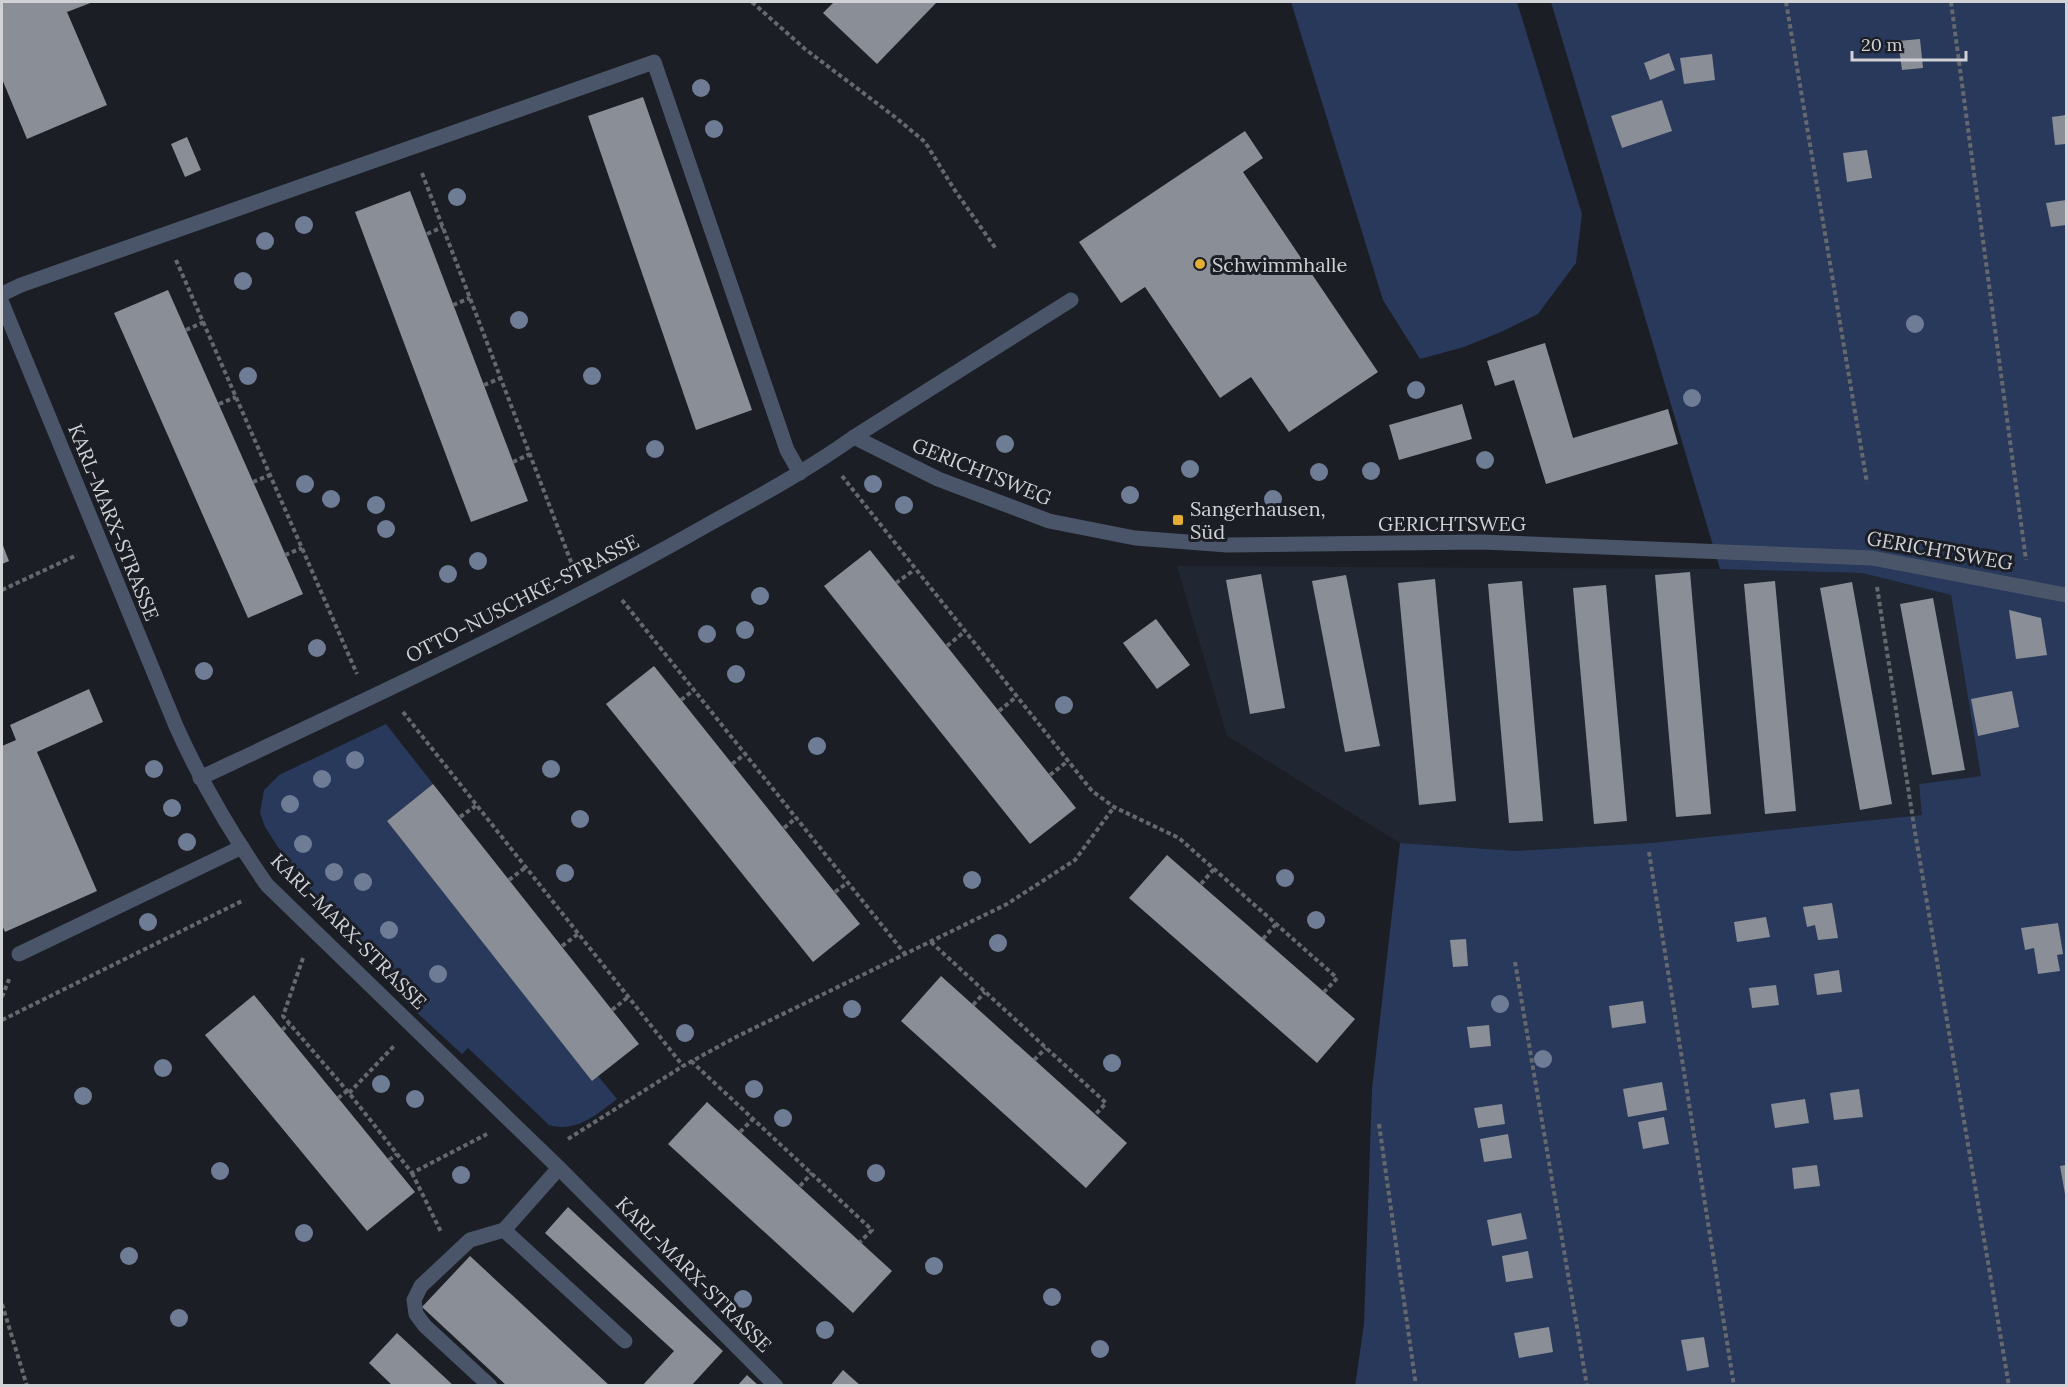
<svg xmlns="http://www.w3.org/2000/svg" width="2068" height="1387" font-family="Lora,serif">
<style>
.built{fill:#212732}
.green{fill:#28395b}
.building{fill:#8a8e96}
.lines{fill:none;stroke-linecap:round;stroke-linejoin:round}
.path{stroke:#65686d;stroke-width:4;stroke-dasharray:4.5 3;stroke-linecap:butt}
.lane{stroke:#4a5569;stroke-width:15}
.street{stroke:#4a5569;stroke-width:15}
.tree{fill:#6e7c96}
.poi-dot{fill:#e4ae35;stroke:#1b1e24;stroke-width:2}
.labels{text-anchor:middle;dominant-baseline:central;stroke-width:6;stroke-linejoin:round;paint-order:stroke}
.poi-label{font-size:20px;fill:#d0d2d6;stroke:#1b1e24;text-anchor:start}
.street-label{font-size:20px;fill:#d0d2d6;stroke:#1b1e24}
</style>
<rect width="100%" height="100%" fill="#1b1e24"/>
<path class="built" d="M1177 566 1720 569 1862 573 1951 595 1981 776 1919 784 1923 815 1650 843 1516 851 1400 843 1227 736Z"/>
<g class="green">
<path d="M1291 2H1517L1582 214 1576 263 1538 314 1501 332 1464 347 1420 359 1383 300Z"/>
<path d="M1551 2H2066V1385L1355 1386 1364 1324 1372 1089 1400 843 1517 851 1650 843 1922 815 1919 784 1981 776 1951 595 1862 573 1720 569Z"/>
<path d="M386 724 433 784 387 821 592 1080 598 1076 617 1099C596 1115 576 1133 549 1125L468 1048 462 1054 403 1000 410 989 329 914 278 847 265 827 260 813 264 790 279 775Z"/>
</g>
<g class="building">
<path d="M2 2H93L67 12 107 105 27 139 2 79Z"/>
<path d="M834 2H937L877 64 823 13Z"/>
<path d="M1920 39 1923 68 1902 70 1898 41Z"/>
<path d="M1669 53 1675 70 1650 80 1644 63Z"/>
<path d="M1712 54 1715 80 1684 84 1680 58Z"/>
<path d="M643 97 752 410 696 430 588 116Z"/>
<path d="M1662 100 1672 131 1622 148 1611 116Z"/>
<path d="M2066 115V144L2055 145 2052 117Z"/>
<path d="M1245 131 1263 158 1243 172 1378 372 1289 432 1251 377 1220 398 1145 287 1121 303 1079 242Z"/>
<path d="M187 137 201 170 185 177 171 144Z"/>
<path d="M1867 150 1872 178 1847 182 1843 153Z"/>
<path d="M410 191 528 501 471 522 355 212Z"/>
<path d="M2066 200V225L2051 227 2046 203Z"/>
<path d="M168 290 303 594 248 618 114 313Z"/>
<path d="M1545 343 1573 438 1668 409 1678 444 1546 484 1514 380 1495 386 1487 361Z"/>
<path d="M1462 404 1472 439 1399 460 1389 425Z"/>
<path d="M2 543 9 561 2 564Z"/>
<path d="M870 550 1076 808 1030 844 824 586Z"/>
<path d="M1690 572 1711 814 1676 817 1655 575Z"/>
<path d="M1261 574 1285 708 1250 714 1226 580Z"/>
<path d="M1346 575 1380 746 1345 752 1312 581Z"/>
<path d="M1435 579 1456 801 1419 805 1398 583Z"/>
<path d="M1522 581 1543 821 1509 823 1488 584Z"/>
<path d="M1775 581 1796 811 1765 814 1744 584Z"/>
<path d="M1852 582 1892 804 1860 810 1820 588Z"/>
<path d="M1606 585 1627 821 1594 824 1573 588Z"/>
<path d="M1933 598 1965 770 1932 775 1900 604Z"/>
<path d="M2009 610 2041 618 2047 655 2016 659Z"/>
<path d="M1156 619 1190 665 1157 689 1123 643Z"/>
<path d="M654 666 860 924 813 962 606 704Z"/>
<path d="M89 689 103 722 37 752 97 891 5 932 2 925V746L16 740 10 725Z"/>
<path d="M2012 691 2019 727 1978 736 1971 699Z"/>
<path d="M433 784 639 1044 592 1081 387 821Z"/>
<path d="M1167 855 1355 1019 1317 1063 1129 898Z"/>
<path d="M1832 903 1838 938 1818 940 1815 925 1807 927 1803 907Z"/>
<path d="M1766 917 1770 937 1737 942 1734 922Z"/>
<path d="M2058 923 2063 954 2057 955 2060 971 2038 974 2034 948 2025 950 2021 928Z"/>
<path d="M1466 939 1468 966 1453 967 1450 940Z"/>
<path d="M1839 970 1842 992 1817 995 1814 974Z"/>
<path d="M941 976 1127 1143 1086 1188 901 1021Z"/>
<path d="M1776 985 1779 1005 1752 1008 1749 988Z"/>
<path d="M254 995 415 1192 367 1231 205 1035Z"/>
<path d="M1643 1001 1646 1023 1612 1028 1609 1006Z"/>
<path d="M1489 1025 1491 1046 1470 1048 1467 1027Z"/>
<path d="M1662 1082 1667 1110 1628 1117 1623 1089Z"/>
<path d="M1859 1089 1863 1117 1834 1120 1830 1093Z"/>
<path d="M1805 1099 1809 1123 1775 1128 1771 1104Z"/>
<path d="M707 1102 892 1271 853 1313 668 1144Z"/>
<path d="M1502 1104 1505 1124 1478 1128 1474 1108Z"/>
<path d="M1664 1117 1669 1144 1643 1149 1638 1122Z"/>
<path d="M1508 1134 1512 1158 1484 1162 1480 1139Z"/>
<path d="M1817 1165 1820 1186 1794 1189 1792 1168Z"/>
<path d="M2066 1165V1194H2065L2060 1166Z"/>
<path d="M568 1207 723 1351 691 1386H642L674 1351 545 1233Z"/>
<path d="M1521 1213 1527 1239 1492 1246 1487 1220Z"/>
<path d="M1528 1251 1533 1278 1506 1282 1502 1256Z"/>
<path d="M470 1256 610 1386H507L422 1307Z"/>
<path d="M1549 1327 1553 1352 1519 1358 1514 1333Z"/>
<path d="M397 1333 454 1386H393L369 1363Z"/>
<path d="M1704 1337 1709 1367 1687 1371 1681 1340Z"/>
<path d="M843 1370 861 1386H830Z"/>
<path d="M747 1375 759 1386H737Z"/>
</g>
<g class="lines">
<g class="path">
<path d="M752 2 805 49 895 117 925 142 954 189 996 249"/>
<path d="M1786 2 1867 483"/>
<path d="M1951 2 2026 560"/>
<path d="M422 173 573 567"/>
<path d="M427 234 443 227"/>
<path d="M176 260 357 674"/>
<path d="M453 305 470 298"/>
<path d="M186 330 204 322"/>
<path d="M484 385 501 378"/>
<path d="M219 404 236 397"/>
<path d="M513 462 530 454"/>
<path d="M842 476 1092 791 1114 807 1179 838 1337 978 1324 992"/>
<path d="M253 482 270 475"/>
<path d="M285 555 302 548"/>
<path d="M896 583 914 570"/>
<path d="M1877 587 1914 826 2009 1386"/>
<path d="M2 590 77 555"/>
<path d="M622 600 905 954"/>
<path d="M947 646 964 632"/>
<path d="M681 700 694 690"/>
<path d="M999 711 1016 697"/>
<path d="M403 712 683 1066"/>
<path d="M732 764 745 754"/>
<path d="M1050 775 1068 761"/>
<path d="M460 817 477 805"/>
<path d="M784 828 796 818"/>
<path d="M1649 852 1734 1386"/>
<path d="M509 880 526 867"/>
<path d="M1201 884 1214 869"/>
<path d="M835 892 847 883"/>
<path d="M1263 939 1276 924"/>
<path d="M931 942 1106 1103 1095 1115"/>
<path d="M562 946 578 934"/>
<path d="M303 958 283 1016 349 1093 412 1173 487 1134"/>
<path d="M1515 962 1587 1386"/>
<path d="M2 997 10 977"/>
<path d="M973 1005 985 992"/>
<path d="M612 1010 628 997"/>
<path d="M2 1020 244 900"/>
<path d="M282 1030 289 1024"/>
<path d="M1034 1060 1046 1048"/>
<path d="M691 1061 872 1230 860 1242"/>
<path d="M349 1093 394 1046"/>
<path d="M338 1098 347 1091"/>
<path d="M1379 1124 1416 1386"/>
<path d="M740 1132 753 1119"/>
<path d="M568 1139 683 1066 736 1037 1007 904 1075 860 1114 807"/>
<path d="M389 1160 397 1154"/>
<path d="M412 1173 441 1232"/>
<path d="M800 1186 812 1173"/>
<path d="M2 1304 27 1386"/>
</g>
<g class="lane">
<path d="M2 294 21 285 654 62 787 450 800 473"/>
<path d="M854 437 1071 300"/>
<path d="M19 954 242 847"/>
<path d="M504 1230 625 1341"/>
<path d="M490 1386 425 1326 416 1314 414 1300 421 1286 470 1240 504 1230 559 1168"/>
</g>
<g class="street">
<path d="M2 303 176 726C201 782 232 835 267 885L559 1168 776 1386"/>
<path d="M200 778C364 701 528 625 686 537 742 505 801 475 854 437L938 479 1049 521 1135 538 1227 545 1481 542 1872 558 2066 595"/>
</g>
</g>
<g class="tree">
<circle cx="701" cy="88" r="9"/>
<circle cx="714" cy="129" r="9"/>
<circle cx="457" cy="197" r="9"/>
<circle cx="304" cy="225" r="9"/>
<circle cx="265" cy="241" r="9"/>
<circle cx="243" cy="281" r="9"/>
<circle cx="519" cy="320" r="9"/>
<circle cx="1915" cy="324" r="9"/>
<circle cx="248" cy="376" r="9"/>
<circle cx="592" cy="376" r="9"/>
<circle cx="1416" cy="390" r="9"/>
<circle cx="1692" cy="398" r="9"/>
<circle cx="1005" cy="444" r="9"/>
<circle cx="655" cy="449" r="9"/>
<circle cx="1485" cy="460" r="9"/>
<circle cx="1190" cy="469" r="9"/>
<circle cx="1371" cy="471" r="9"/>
<circle cx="1319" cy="472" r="9"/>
<circle cx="305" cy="484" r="9"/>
<circle cx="873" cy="484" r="9"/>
<circle cx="1130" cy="495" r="9"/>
<circle cx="331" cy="499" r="9"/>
<circle cx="1273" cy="499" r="9"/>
<circle cx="376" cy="505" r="9"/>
<circle cx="904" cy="505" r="9"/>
<circle cx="386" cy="529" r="9"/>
<circle cx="478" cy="561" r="9"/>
<circle cx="448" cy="574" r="9"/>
<circle cx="760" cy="596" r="9"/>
<circle cx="745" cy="630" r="9"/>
<circle cx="707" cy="634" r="9"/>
<circle cx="317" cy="648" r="9"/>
<circle cx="204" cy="671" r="9"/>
<circle cx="736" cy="674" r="9"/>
<circle cx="1064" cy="705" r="9"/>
<circle cx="817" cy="746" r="9"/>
<circle cx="355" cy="760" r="9"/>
<circle cx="154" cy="769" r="9"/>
<circle cx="551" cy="769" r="9"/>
<circle cx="322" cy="779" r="9"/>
<circle cx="290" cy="804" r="9"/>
<circle cx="172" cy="808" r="9"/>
<circle cx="580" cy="819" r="9"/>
<circle cx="187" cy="842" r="9"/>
<circle cx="303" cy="844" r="9"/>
<circle cx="334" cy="872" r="9"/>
<circle cx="565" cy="873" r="9"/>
<circle cx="1285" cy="878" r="9"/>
<circle cx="972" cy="880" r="9"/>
<circle cx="363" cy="882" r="9"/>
<circle cx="1316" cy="920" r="9"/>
<circle cx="148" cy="922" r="9"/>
<circle cx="389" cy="930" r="9"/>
<circle cx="998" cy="943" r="9"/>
<circle cx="438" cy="974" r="9"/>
<circle cx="1500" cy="1004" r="9"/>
<circle cx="852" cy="1009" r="9"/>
<circle cx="685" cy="1033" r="9"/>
<circle cx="1543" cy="1059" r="9"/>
<circle cx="1112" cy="1063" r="9"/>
<circle cx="163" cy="1068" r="9"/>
<circle cx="381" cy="1084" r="9"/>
<circle cx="754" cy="1089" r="9"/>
<circle cx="83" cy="1096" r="9"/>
<circle cx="415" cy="1099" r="9"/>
<circle cx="783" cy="1118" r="9"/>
<circle cx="220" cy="1171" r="9"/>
<circle cx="876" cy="1173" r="9"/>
<circle cx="461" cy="1175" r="9"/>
<circle cx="304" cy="1233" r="9"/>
<circle cx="129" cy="1256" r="9"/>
<circle cx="934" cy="1266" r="9"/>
<circle cx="1052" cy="1297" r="9"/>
<circle cx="743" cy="1299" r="9"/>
<circle cx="179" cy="1318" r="9"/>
<circle cx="825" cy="1330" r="9"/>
<circle cx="1100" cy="1349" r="9"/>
</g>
<g class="poi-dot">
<circle cx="1200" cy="264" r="6"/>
<rect x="1172" y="514" width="12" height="12" rx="3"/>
</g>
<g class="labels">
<g class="poi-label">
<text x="1212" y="264">Schwimmhalle</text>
<text x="1190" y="508">Sangerhausen,<tspan x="1190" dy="23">Süd</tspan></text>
</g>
<g class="street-label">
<text transform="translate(982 471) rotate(22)">GERICHTSWEG</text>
<text transform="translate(114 522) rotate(68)">KARL-MARX-STRASSE</text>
<text x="1452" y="523">GERICHTSWEG</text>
<text transform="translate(1940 550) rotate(10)">GERICHTSWEG</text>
<text transform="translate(522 598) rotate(-27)">OTTO-NUSCHKE-STRASSE</text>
<text transform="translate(349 931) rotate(45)">KARL-MARX-STRASSE</text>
<text transform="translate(694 1274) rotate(45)">KARL-MARX-STRASSE</text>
</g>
</g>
<rect width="2068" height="1387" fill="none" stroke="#d0d2d6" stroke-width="6"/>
<path d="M1852 51v9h114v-9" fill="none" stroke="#d0d2d6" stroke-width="3"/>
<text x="1861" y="51" font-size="18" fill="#d0d2d6" stroke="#1b1e24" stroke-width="4.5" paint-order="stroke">20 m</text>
</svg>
